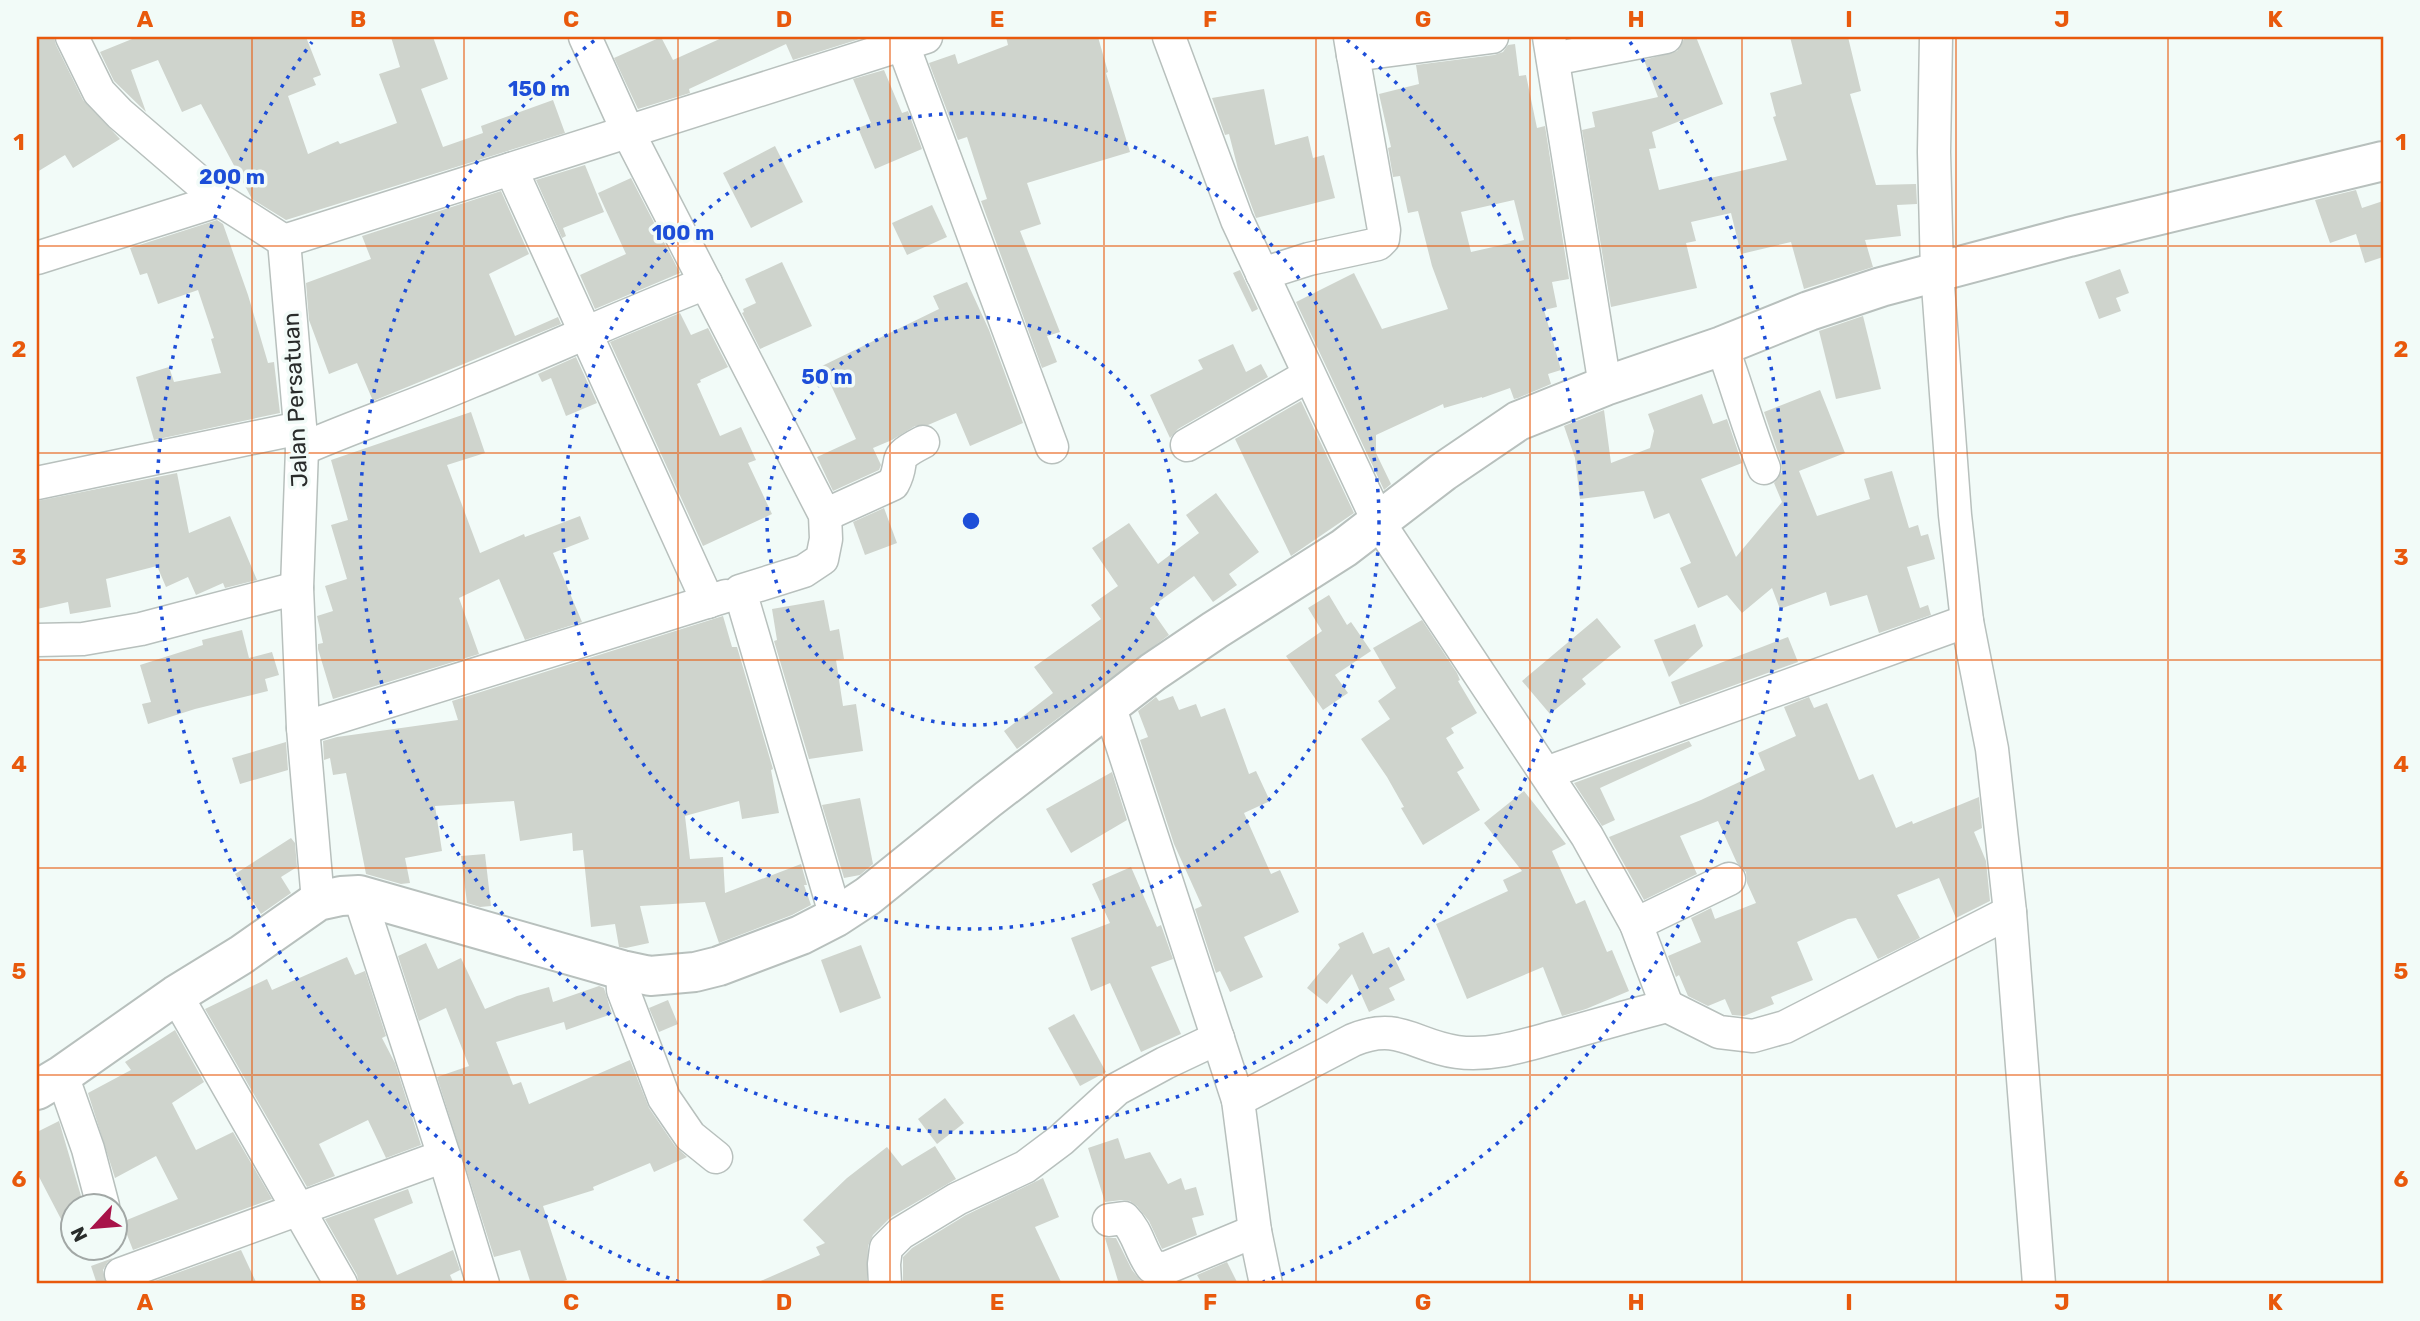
<svg xmlns="http://www.w3.org/2000/svg" width="2420" height="1321" font-family="Rubik,sans-serif">
<style>
.building{fill:#cfd4cd;fill-rule:evenodd}
.lines{fill:none;stroke-linecap:round;stroke-linejoin:round}
.minor-casing{stroke:#b8c0bd;stroke-width:35}
.tertiary-casing{stroke:#b8c0bd;stroke-width:42}
.minor{stroke:#fff;stroke-width:32}
.tertiary{stroke:#fff;stroke-width:38}
.grid{fill:none;stroke:#e8590c;stroke-width:2;stroke-opacity:0.55}
.ring{fill:none;stroke:#1d4ed8;stroke-width:3.5;stroke-dasharray:3.5 7}
.labels{text-anchor:middle;dominant-baseline:central;stroke-width:7;stroke-linejoin:round;paint-order:stroke}
.street-label{font-size:23px;fill:#292c2b;stroke:#f2fbf8}
.centre{fill:#1d4ed8;stroke:#f2fbf8;stroke-width:3.5}
.ring-label{font-size:21px;text-anchor:middle;font-weight:bold;fill:#1d4ed8;stroke:#f2fbf8;stroke-width:7;stroke-linejoin:round;paint-order:stroke}
.neatline{fill:none;stroke:#e8590c;stroke-width:2.5}
.grid-label{font-size:23px;text-anchor:middle;font-weight:bold;fill:#e8590c}
</style>
<rect width="100%" height="100%" fill="#f2fbf8"/>
<g class="building">
<path d="M37 37H54L56 45 83 100 120 139 73 168 65 155 37 172Z"/>
<path d="M137 37H306L321 75 313 78 316 85 288 96 308 154 338 141 340 144 397 123 379 74 400 67 391 37H433L448 79 421 89 443 147 483 133 481 126 553 100 565 133 286 220 252 199 201 104 182 112 158 60 131 70 146 112 114 81 100 52Z"/>
<path d="M661 37 673 60 724 37H866L793 60 786 44 689 89 690 93 638 109 614 58Z"/>
<path d="M1006 37H1098L1108 72 1106 73 1130 152 1027 183 1041 224 1020 231 1060 332 1047 336 1057 362 1042 368 981 201 987 199 967 137 958 140 929 63 955 54 958 64 1008 45Z"/>
<path d="M1689 37H1696L1723 104 1652 132 1656 148 1649 149 1659 190 1787 160 1773 117 1776 116 1770 93 1802 84 1790 37H1848L1861 91 1850 94 1876 185 1916 184 1917 204 1897 205 1901 236 1865 240 1873 267 1804 289 1791 242 1741 254 1731 213 1691 222 1696 241 1686 243 1697 288 1611 307 1582 130 1595 127 1592 112 1658 97 1644 60 1677 51 1684 39Z"/>
<path d="M1515 44 1519 76 1526 75 1537 128 1545 126 1569 279 1552 282 1557 307 1544 310 1561 370 1548 374 1551 384 1518 398 1514 399 1510 388 1482 398V397L1444 408 1443 404 1376 435V453L1391 484 1384 490 1296 302 1354 273 1382 329 1448 309 1432 266 1418 211 1408 213 1400 176 1393 177 1388 148 1391 147 1379 94 1419 84 1416 65 1494 55 1503 52 1508 45ZM1514 200 1524 240 1471 252 1461 212Z"/>
<path d="M884 70 902 113 908 111 922 149 875 169 858 128 871 123 853 79Z"/>
<path d="M1264 89 1275 145 1308 136 1313 158 1324 155 1335 198 1256 218 1238 169 1229 134 1225 135 1212 98Z"/>
<path d="M775 146 803 202 751 228 723 173Z"/>
<path d="M585 165 604 212 563 228 566 236 562 238 536 180Z"/>
<path d="M631 178 680 273 595 309 580 275 626 254 598 193Z"/>
<path d="M2356 190 2362 208 2383 201V257L2365 263 2356 234 2330 243 2315 200Z"/>
<path d="M501 191 529 254 489 274 515 336 558 317 561 324 373 401 357 363 329 374 309 320 306 283 371 259 362 236Z"/>
<path d="M932 205 947 237 907 255 892 223Z"/>
<path d="M217 220 223 224 248 295 268 363 274 362 280 413 154 440 136 377 169 367 174 382 221 373 211 339 214 338 198 290 158 304 147 273 140 275 130 248Z"/>
<path d="M782 262 812 326 760 349 742 313 744 312 743 309 756 303 745 279Z"/>
<path d="M2120 269 2129 293 2116 298 2121 311 2099 319 2085 282Z"/>
<path d="M1240 270 1258 309 1252 312 1233 273Z"/>
<path d="M967 282 989 330 1023 423 970 446 956 413 928 425 915 426 892 440 873 448 881 465 879 470 833 491 817 457 856 439 822 366 939 309 933 296Z"/>
<path d="M680 313 691 335 708 328 728 367 700 380 701 382 697 384 720 436 741 427 756 460 748 463 772 514 703 546 610 342Z"/>
<path d="M1863 316 1881 389 1836 399 1819 331Z"/>
<path d="M1233 344 1246 372 1261 364 1268 377 1178 429 1170 438 1150 395 1203 369 1198 360Z"/>
<path d="M576 357 597 403 566 416 551 378 542 382 538 374Z"/>
<path d="M1820 390 1845 453 1799 471 1817 516 1870 499 1864 479 1892 471 1909 528 1918 525 1921 536 1928 534 1935 559 1907 567 1920 608 1928 605 1931 615 1879 633 1867 595 1830 606 1826 592 1780 609 1772 588 1742 613 1727 595 1698 608 1680 568 1691 563 1669 513 1654 519 1644 491 1580 499 1575 458 1564 426 1604 410 1611 463 1650 448 1654 431 1648 414 1702 394 1713 424 1727 419 1742 463 1701 479 1736 557 1782 502 1774 483 1782 472 1781 462 1764 412Z"/>
<path d="M1301 401 1354 513 1291 556 1235 439Z"/>
<path d="M471 412 485 453 447 465 480 553 524 534 525 537 580 516 589 539 553 553 582 622 525 640 499 579 459 598 479 654 333 699 318 649V644L323 643 317 616 333 611 325 586 347 579 331 525 348 520 331 460Z"/>
<path d="M177 473 189 533 230 516 257 580 225 588 223 583 196 595 188 577 166 587 157 566 106 579 111 607 70 614 68 602 37 609V501Z"/>
<path d="M1216 493 1259 552 1229 574 1237 585 1213 602 1194 576 1150 608 1169 635 1017 749 1004 731 1053 693 1034 667 1101 619 1091 605 1118 586 1092 548 1129 523 1158 564 1199 533 1186 515Z"/>
<path d="M884 508 897 543 865 555 853 522Z"/>
<path d="M1329 595 1347 625 1351 622 1371 651 1335 675 1348 693 1323 710 1286 656 1322 631 1308 608Z"/>
<path d="M824 600 830 631 839 629 844 659 836 660 843 706 856 704 863 751 809 759 774 641 777 640 772 609Z"/>
<path d="M723 616 732 647H737L773 769 771 770 779 813 742 819 739 801 685 816 690 859 723 857 725 893 801 864 807 885H804L811 905 792 915 719 943 705 902 640 906 649 943 626 948 619 947 615 924 591 927 583 850 573 851 572 833 520 841 514 801 435 806 442 851 405 858 410 883 401 884 366 874 346 773 333 775 330 758 324 760 323 741 337 737 458 720 452 701Z"/>
<path d="M1597 618 1621 647 1582 679 1586 684 1550 714 1522 681Z"/>
<path d="M1422 620 1457 673 1460 680 1458 681 1477 713 1451 728 1454 733 1446 738 1464 768 1457 772 1480 810 1423 845 1401 808 1404 807 1387 777 1361 739 1390 719 1378 701 1396 688 1373 648Z"/>
<path d="M1695 624 1703 646 1669 677 1654 640Z"/>
<path d="M242 630 249 658 272 652 279 675 265 679 268 691 195 709 148 724 142 704 151 702 140 665 203 645 202 640Z"/>
<path d="M1788 637 1798 662 1680 705 1671 682Z"/>
<path d="M1173 696 1179 710 1196 704 1201 717 1225 708 1249 774 1256 771 1270 801 1244 813 1271 874 1280 870 1299 912 1244 937 1263 977 1230 992 1220 971 1216 973 1195 909 1202 906 1174 844 1140 740 1148 737 1138 711 1156 697 1159 701Z"/>
<path d="M1809 697 1814 708 1827 703 1859 780 1873 774 1896 828 1912 821 1913 824 1979 797 1982 828 1974 832 1986 861 1990 901 1956 918 1939 878 1897 895 1920 938 1878 959 1856 918 1848 919 1797 942 1813 980 1771 997 1774 1004 1744 1016 1732 1015 1725 999 1708 1006 1688 996 1679 975 1676 977 1668 956 1701 942 1691 918 1711 908 1715 919 1756 903 1747 883 1746 872 1737 863 1718 821 1680 836 1697 874 1644 900 1609 837 1701 800 1765 770 1758 753 1796 736 1784 707Z"/>
<path d="M1689 741 1692 746 1600 788 1615 820 1602 826 1574 783Z"/>
<path d="M286 742 288 770 240 784 232 758Z"/>
<path d="M1112 772 1127 820 1071 853 1046 809Z"/>
<path d="M1524 791 1566 844 1552 851 1576 904 1585 900 1607 952 1612 950 1629 991 1586 1009 1562 1016 1543 967 1467 999 1436 924 1508 891 1503 880 1522 871 1484 823Z"/>
<path d="M860 798 873 864 860 875 844 878 822 805Z"/>
<path d="M291 838 295 843 297 867 281 877 291 893 261 914 235 874Z"/>
<path d="M485 854 491 906 480 907 467 903 461 856Z"/>
<path d="M1131 867 1157 927 1161 925 1173 959 1151 967 1181 1034 1141 1052 1110 983 1091 991 1071 938 1110 923 1092 884Z"/>
<path d="M1363 932 1373 954 1389 947 1405 980 1389 988 1395 1000 1369 1012 1352 974 1327 1004 1307 988 1340 948 1338 944Z"/>
<path d="M426 943 438 969 461 958 485 1009 517 996 549 987 553 1002 599 986 604 988 612 1014 566 1030 564 1022 496 1042 513 1085 521 1082 529 1104 630 1060 649 1108 675 1146 687 1157 654 1172 650 1163 593 1187 594 1190 543 1206 567 1280 552 1284H531L520 1250 494 1257 437 1077 469 1066 446 1008 419 1021 398 956Z"/>
<path d="M861 945 881 998 840 1013 821 960Z"/>
<path d="M347 957 355 975 365 971 386 1036 382 1038 395 1063 421 1145 386 1158 368 1120 319 1144 335 1176 307 1187 205 1009 267 979 272 990Z"/>
<path d="M668 1000 678 1024 659 1032 649 1008Z"/>
<path d="M1074 1014 1106 1072 1080 1086 1048 1028Z"/>
<path d="M175 1030 204 1082 172 1103 196 1150 233 1132 272 1199 133 1250 122 1222 178 1199 156 1156 115 1178 88 1093 131 1070 125 1062Z"/>
<path d="M945 1098 964 1123 937 1144 918 1119Z"/>
<path d="M59 1121 84 1206H74V1244L37 1173V1132Z"/>
<path d="M1118 1138 1125 1159 1150 1152 1168 1184 1181 1178 1185 1190 1196 1187 1204 1215 1192 1218 1197 1235 1162 1249 1149 1221 1137 1206 1130 1201 1122 1200 1105 1202 1088 1148Z"/>
<path d="M935 1146 956 1179 891 1217 873 1235 868 1246 867 1284H754L820 1255 816 1247 825 1243 803 1220 847 1178 887 1147 902 1166Z"/>
<path d="M1043 1178 1059 1217 1035 1227 1062 1284H903V1257L912 1248 966 1215Z"/>
<path d="M408 1189 413 1203 374 1219 397 1275 453 1250 460 1270 450 1275 454 1284H359L357 1275 325 1219Z"/>
<path d="M1105 1238H1116L1132 1270 1141 1281 1134 1284H1119Z"/>
<path d="M241 1250 257 1284H146Z"/>
<path d="M113 1258 107 1263 103 1270 106 1284H97L91 1266Z"/>
<path d="M1227 1262 1238 1284H1202L1197 1275Z"/>
</g>
<g class="lines">
<defs>
<g id="minor">
<path d="M72 37 99 92 120 114 220 200 284 241"/>
<path d="M585 37 628 132 825 515 826 539 822 559 804 571 740 591 836 917"/>
<path d="M1169 37 1237 220 1379 523 1587 836 1636 924 1667 1006"/>
<path d="M1350 37 1353 55 1492 37"/>
<path d="M1549 37 1605 386"/>
<path d="M1936 37 1934 152 1937 272 1955 515 1967 621 1992 749 2010 912 2039 1284"/>
<path d="M903 45 1052 447"/>
<path d="M1553 59 1666 37"/>
<path d="M511 169 708 602"/>
<path d="M284 241 926 37"/>
<path d="M284 241 302 449 297 588 303 728 318 901"/>
<path d="M37 258 220 200"/>
<path d="M1262 274 1309 259 1378 244 1383 239 1384 230 1353 55"/>
<path d="M1722 346C1737 387 1748 428 1764 468"/>
<path d="M1187 445 1309 375"/>
<path d="M302 449C357 425 414 406 470 382 549 350 626 314 706 283"/>
<path d="M37 483 300 428"/>
<path d="M825 515 893 484C907 458 888 460 923 442"/>
<path d="M37 640 83 639 141 629 297 588"/>
<path d="M1109 705 1238 1100"/>
<path d="M303 728 726 596"/>
<path d="M1546 773 1967 621"/>
<path d="M359 895 444 1156 483 1284"/>
<path d="M1636 924 1729 879"/>
<path d="M622 970 623 990 664 1098 690 1136 716 1157"/>
<path d="M176 995 341 1284"/>
<path d="M62 1075 88 1149 103 1206"/>
<path d="M1109 1220 1124 1218C1138 1232 1140 1251 1152 1267L1166 1268 1255 1231"/>
<path d="M121 1274 444 1156"/>
<path d="M885 1284 884 1264 886 1248 901 1233 957 1199 1025 1167 1061 1140 1117 1089 1165 1063 1218 1038"/>
<path d="M1266 1284 1255 1231 1238 1100 1353 1040C1399 1021 1414 1046 1457 1052 1493 1057 1528 1044 1562 1035 1597 1025 1632 1015 1667 1006L1719 1032 1753 1036 1785 1027 2010 912"/>
</g>
<path id="tertiary" d="M37 1090 62 1075 176 995 241 955 318 901 341 896 359 895 622 970 650 976 695 972 719 966 801 935 836 917 868 896 987 800 1153 672 1215 630 1344 548 1443 472 1518 421 1605 386 1722 346 1809 311 1881 287 2069 237 2383 161"/>
</defs>
<use href="#minor" class="minor-casing"/>
<use href="#tertiary" class="tertiary-casing"/>
<use href="#minor" class="minor"/>
<use href="#tertiary" class="tertiary"/>
</g>
<path class="grid" d="M252 37V1284M464 37V1284M678 37V1284M890 37V1284M1104 37V1284M1316 37V1284M1530 37V1284M1742 37V1284M1956 37V1284M2168 37V1284M37 246H2383M37 453H2383M37 660H2383M37 868H2383M37 1075H2383"/>
<g class="ring">
<circle cx="971" cy="521" r="204"/>
<circle cx="971" cy="521" r="408"/>
<path d="M1347 40A611 611 0 1 1 595 40"/>
<path d="M679 1282A815 815 0 0 1 312 42M1630 42A815 815 0 0 1 1263 1282"/>
</g>
<g class="labels">
<g class="street-label">
<text transform="translate(295 400) rotate(-93)">Jalan Persatuan</text>
</g>
</g>
<circle cx="971" cy="521" r="10" class="centre"/>
<g class="ring-label">
<text x="539" y="96">150 m</text>
<text x="232" y="184">200 m</text>
<text x="683" y="240">100 m</text>
<text x="827" y="384">50 m</text>
</g>
<rect width="2420" height="1321" fill="none" stroke="#f2fbf8" stroke-width="77"/>
<g transform="translate(94 1227) rotate(244)"><circle r="33" fill="#f2fbf8" stroke="#a2a8a6" stroke-width="2"/>
<path d="M0-5L12 26L0 18L-12 26Z" fill="#a81349"/>
<text y="-10" font-size="19" font-weight="bold" text-anchor="middle" fill="#292c2b">N</text>
</g>
<rect x="38" y="38" width="2344" height="1244" class="neatline"/>
<g class="grid-label">
<text x="145" y="27">A</text>
<text x="358" y="27">B</text>
<text x="571" y="27">C</text>
<text x="784" y="27">D</text>
<text x="997" y="27">E</text>
<text x="1210" y="27">F</text>
<text x="1423" y="27">G</text>
<text x="1636" y="27">H</text>
<text x="1849" y="27">I</text>
<text x="2062" y="27">J</text>
<text x="2275" y="27">K</text>
<text x="19" y="150">1</text>
<text x="2401" y="150">1</text>
<text x="19" y="357">2</text>
<text x="2401" y="357">2</text>
<text x="19" y="565">3</text>
<text x="2401" y="565">3</text>
<text x="19" y="772">4</text>
<text x="2401" y="772">4</text>
<text x="19" y="979">5</text>
<text x="2401" y="979">5</text>
<text x="19" y="1187">6</text>
<text x="2401" y="1187">6</text>
<text x="145" y="1310">A</text>
<text x="358" y="1310">B</text>
<text x="571" y="1310">C</text>
<text x="784" y="1310">D</text>
<text x="997" y="1310">E</text>
<text x="1210" y="1310">F</text>
<text x="1423" y="1310">G</text>
<text x="1636" y="1310">H</text>
<text x="1849" y="1310">I</text>
<text x="2062" y="1310">J</text>
<text x="2275" y="1310">K</text>
</g>
</svg>
